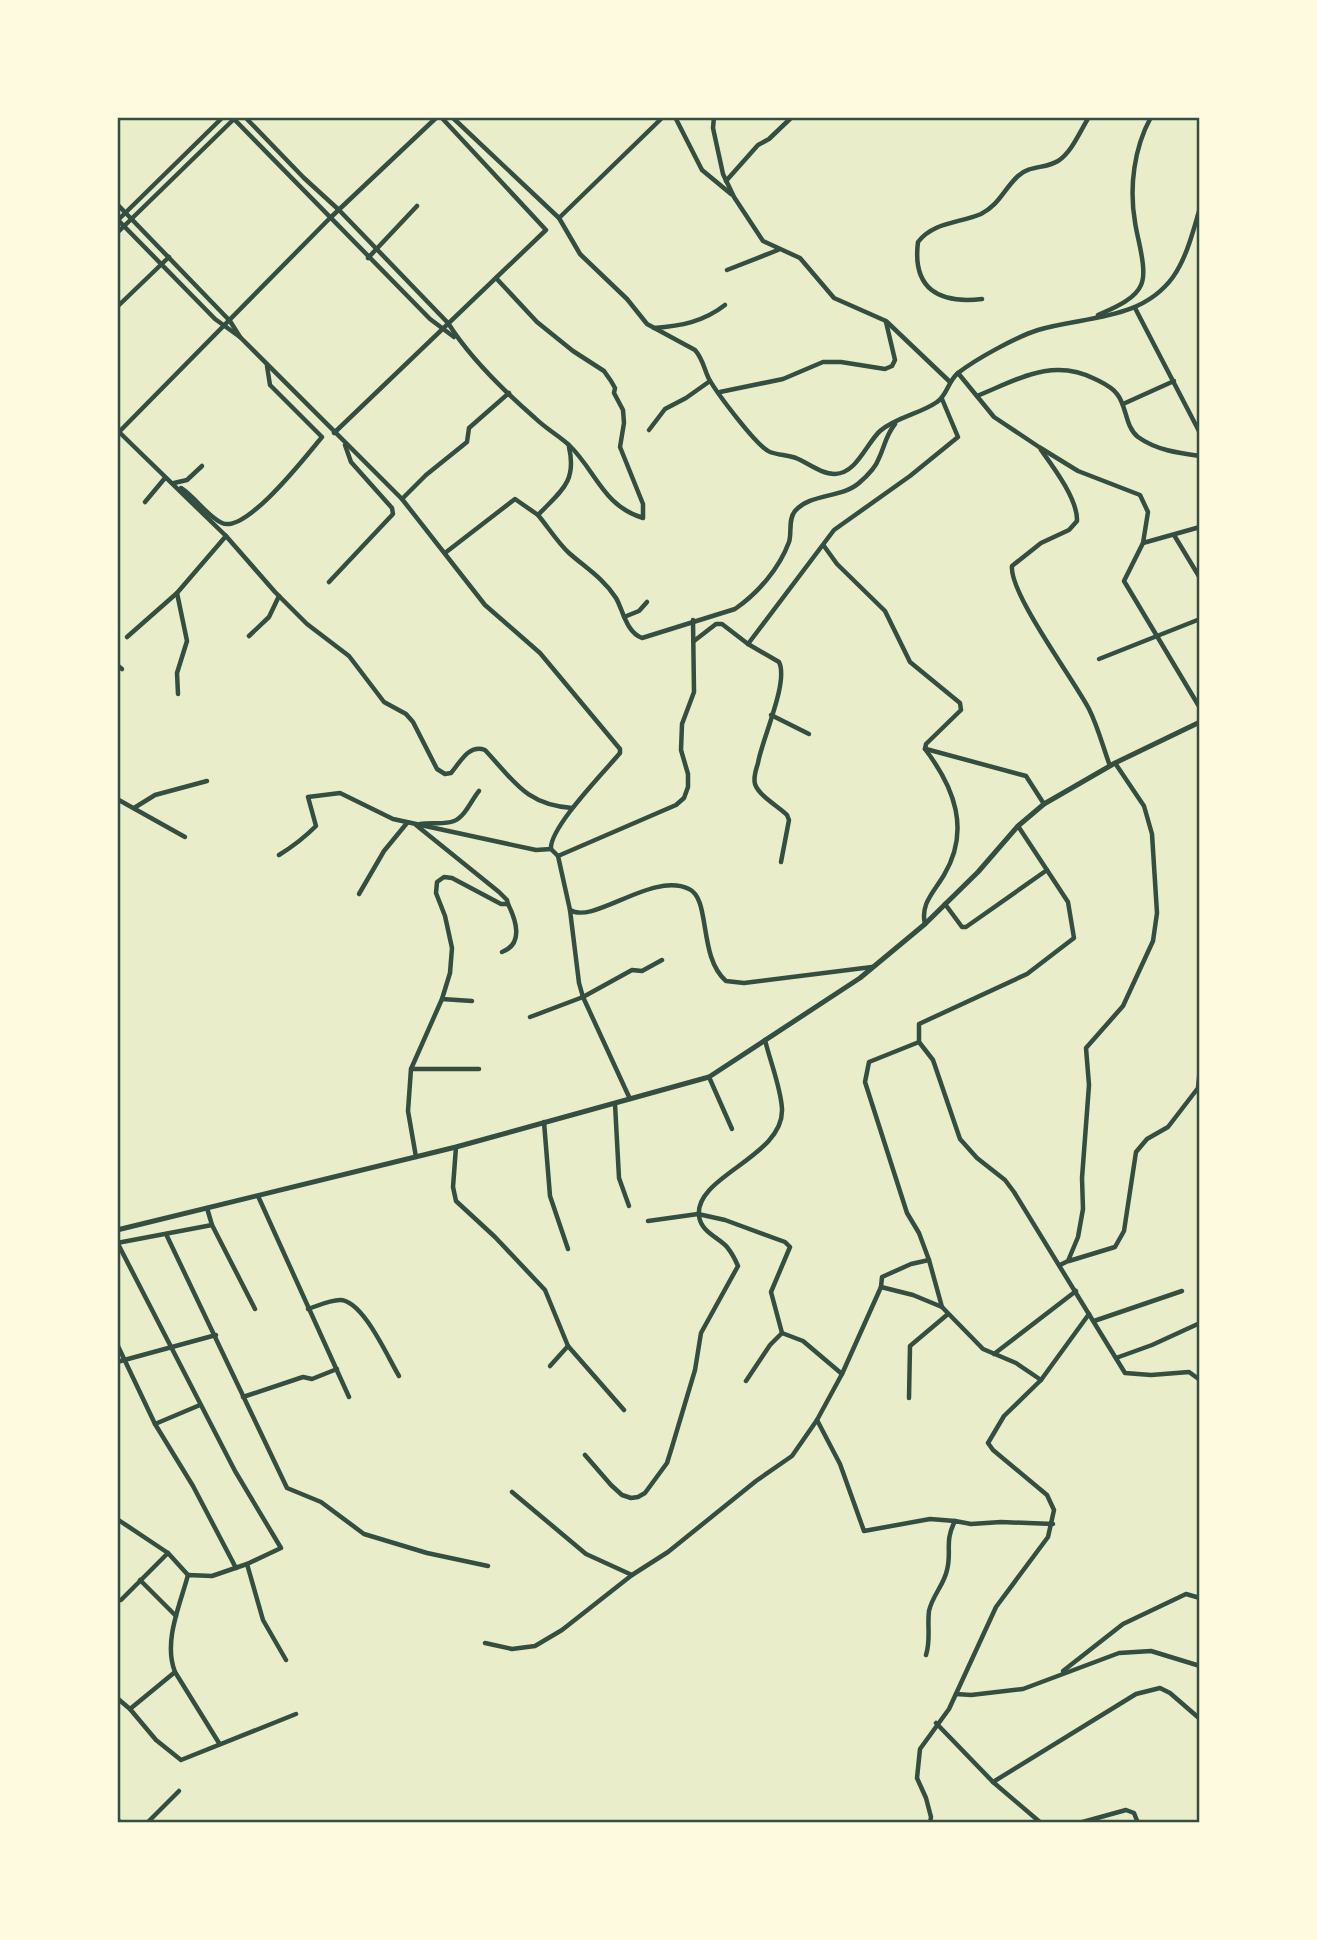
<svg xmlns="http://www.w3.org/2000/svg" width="1317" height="1940" font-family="Manrope,sans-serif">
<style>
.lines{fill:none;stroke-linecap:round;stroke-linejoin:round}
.minor{stroke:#344e41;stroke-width:4.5}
.secondary{stroke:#344e41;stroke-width:5}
.neatline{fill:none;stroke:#344e41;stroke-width:2.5}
</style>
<rect width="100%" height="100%" fill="#e9edc9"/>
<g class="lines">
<g class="minor">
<path d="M232 117 430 319 454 337"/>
<path d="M245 117 304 178 339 210 448 323C470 358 504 391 535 418 545 428 558 435 569 445 596 471 603 506 643 518V504L620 447 624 423 623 410 614 393 615 388 611 381 604 371 573 351 537 322 496 278"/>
<path d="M452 117 559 218 580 254 627 299 647 324 695 350C703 359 704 369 709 379 717 393 757 447 770 452 778 455 787 455 796 458 808 463 821 474 835 474 857 473 866 444 880 431 896 417 920 414 937 402 947 396 948 381 958 373 976 359 1016 337 1038 330 1085 316 1141 321 1173 277 1187 257 1193 231 1200 208"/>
<path d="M675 117 702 170 731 194"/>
<path d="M714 117 713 128 723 174 734 197 763 241 800 258 834 298 886 321 949 381"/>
<path d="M726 181 758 145 769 139 792 117"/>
<path d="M117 204 230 321 240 337 402 499 485 605 540 653 620 749V753C605 771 549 828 551 849L558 856 570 910C594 925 652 871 689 889 711 899 698 957 726 981L744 983 872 967"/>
<path d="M559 218 663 117"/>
<path d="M117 219 215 319 240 337"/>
<path d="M118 220 223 117"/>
<path d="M117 233 234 119"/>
<path d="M368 258 417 206"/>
<path d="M727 270 778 250"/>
<path d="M982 299C939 304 912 289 918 242 933 222 960 223 981 214 999 205 1004 189 1018 176 1030 165 1045 169 1058 161 1072 152 1080 131 1089 117"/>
<path d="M117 307 169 257"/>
<path d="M1135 308 1200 433"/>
<path d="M1098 315C1111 309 1135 300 1141 285 1148 270 1137 238 1135 222 1129 187 1134 148 1151 117"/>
<path d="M654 328C681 326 703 322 725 305"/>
<path d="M958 373 994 417 1039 447 1078 471 1140 495 1148 512 1143 543 1124 581 1200 708"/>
<path d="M720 392 783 379 823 362H841L885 369 892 366 895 360 886 322"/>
<path d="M977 396C1017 380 1052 357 1095 379 1103 383 1112 387 1117 394 1127 406 1125 427 1138 437 1156 450 1178 453 1200 456"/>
<path d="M1123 404 1174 381"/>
<path d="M117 430 226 536 275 592 307 624 349 656 384 702 406 714 413 722 437 769 445 774 451 773C461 761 469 744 485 750 514 781 526 805 572 808"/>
<path d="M649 430 665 409 686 398 710 381"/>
<path d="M118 433 329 219 437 117"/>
<path d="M334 433 546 230 441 117"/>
<path d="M1041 450C1054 468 1078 500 1077 521L1069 530 1041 543 1012 566C1009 593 1074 680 1089 709 1098 727 1103 747 1110 766"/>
<path d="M174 483 187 480 202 466"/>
<path d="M181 488C195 497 208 517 222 523 246 534 306 456 322 437L270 385 267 366"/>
<path d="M402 499 426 475 467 442 469 428 509 393"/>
<path d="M145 502 165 478"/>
<path d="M538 515C548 527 558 543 569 553 586 568 604 579 616 598 623 610 626 632 642 638L735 609C758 593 779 569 789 542 792 533 788 519 795 511 811 493 842 498 859 483 866 477 876 467 879 458 885 445 886 435 895 424"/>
<path d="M1174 535 1200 578"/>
<path d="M1143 543 1200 527"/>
<path d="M824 546 837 564 885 611 910 662 960 703 961 710 926 744 925 749"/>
<path d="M445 553 515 499 538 515C561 491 577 482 569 447"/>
<path d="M329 582 393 514 392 508 351 462 345 445"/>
<path d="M177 593 187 641 177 673 178 694"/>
<path d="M624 617 639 611 647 602"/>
<path d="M249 636 269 617 279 596"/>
<path d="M127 637 177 593 226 536"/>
<path d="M694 641 716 624H722L748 644 779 662C789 682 762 739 758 763 756 770 753 777 755 784 759 796 778 806 787 815L789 820 781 862"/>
<path d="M748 644 834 530 910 476 958 437 942 399"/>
<path d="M1099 659 1200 619"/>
<path d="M117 665 122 669"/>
<path d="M771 715 809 734"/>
<path d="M925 749C954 787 971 830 944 875 934 892 920 904 925 924"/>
<path d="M926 749 1026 776 1044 804"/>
<path d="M117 799 185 837"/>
<path d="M134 808 155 795 207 781"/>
<path d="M420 824C431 822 445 825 454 821 465 817 472 799 479 791"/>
<path d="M1018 826 1068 902 1074 938 1027 974 919 1024V1042L933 1060 960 1139 977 1158 1005 1180 1014 1192 1125 1373 1151 1375 1189 1372 1200 1380"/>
<path d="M279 855C292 847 305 837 316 826L308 797 340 793 393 819 536 850 551 849"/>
<path d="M558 856 676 805 684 798 688 787V774L681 750 682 724 694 692 693 620"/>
<path d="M359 894 384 851 407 823"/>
<path d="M945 904 962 927H966L1047 870"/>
<path d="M570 910 579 983 583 997 630 1099"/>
<path d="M502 952C524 944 516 920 508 904"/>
<path d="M442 999 472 1001"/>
<path d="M530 1017 583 997 632 970 642 971 662 960"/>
<path d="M919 1042 869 1062 865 1082 907 1213 919 1233 929 1260 942 1307 983 1349 1016 1363 1041 1380"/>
<path d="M411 1069H479"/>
<path d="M709 1077 732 1129"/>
<path d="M615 1104 619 1178 629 1206"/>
<path d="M544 1122 550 1196 568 1249"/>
<path d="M456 1147 453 1187 456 1201 495 1237 545 1290 568 1346 624 1410"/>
<path d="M416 1157 408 1111 411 1069 442 999 450 973 452 948 445 916 436 893 437 882 444 877 452 878 501 904H508L507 900 499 892 416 825"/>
<path d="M258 1196 349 1397"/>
<path d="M207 1208 212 1225 255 1309"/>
<path d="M648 1221 698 1214 725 1220 785 1242 790 1247 771 1292 782 1333 770 1345 746 1381"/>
<path d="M166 1234 287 1488 321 1502 364 1534 427 1553 488 1566"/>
<path d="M117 1242 235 1471 281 1548 247 1564 212 1576 188 1575C180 1605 163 1642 175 1672L219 1743"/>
<path d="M117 1243 212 1225"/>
<path d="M1069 1261 1115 1247 1124 1231 1136 1152 1147 1139 1168 1127 1198 1088 1200 1067"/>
<path d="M1060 1265 1068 1261 1078 1237 1083 1209 1082 1178 1089 1085 1086 1048 1123 1006 1153 941 1157 913 1152 834 1144 806 1115 763"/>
<path d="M881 1287 882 1277 911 1264 929 1260"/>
<path d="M308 1309C317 1306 330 1300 340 1300 363 1300 388 1358 399 1376"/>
<path d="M1094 1321 1182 1291"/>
<path d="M782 1333 803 1341 842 1374"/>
<path d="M117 1344 155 1424 193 1486 236 1568"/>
<path d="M994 1354 1076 1291"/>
<path d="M1116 1358 1152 1345 1200 1323"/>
<path d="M117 1362 216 1335"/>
<path d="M550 1366 568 1346"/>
<path d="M243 1397 303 1377 312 1379 337 1369"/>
<path d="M909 1398 910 1346 948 1314"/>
<path d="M817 1420 840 1464 864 1531 930 1519 955 1521"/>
<path d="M155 1424 200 1405"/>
<path d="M585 1455 611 1485 622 1495 631 1498 638 1497 645 1493 667 1463 672 1447 695 1370 701 1333 738 1266C735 1259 732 1253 727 1247 718 1237 701 1232 699 1216 694 1176 784 1157 782 1109 781 1088 770 1061 765 1040"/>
<path d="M512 1492 586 1554 632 1575"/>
<path d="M117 1519 168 1553 188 1575"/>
<path d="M247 1564 263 1620 286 1660"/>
<path d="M140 1580 176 1616"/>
<path d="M121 1600 168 1553"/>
<path d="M485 1643 512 1649 535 1646 562 1630 632 1575 668 1552 756 1481 792 1456 817 1420 842 1374 881 1287 913 1295 942 1307"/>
<path d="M926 1655C931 1640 927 1626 929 1611 932 1596 944 1585 947 1570 952 1551 944 1542 955 1521L971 1524 1001 1522 1053 1524"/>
<path d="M1063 1671 1123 1624 1186 1594 1200 1598"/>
<path d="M956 1694 971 1695 1023 1689 1119 1653 1151 1651 1200 1666"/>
<path d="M117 1698 130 1709 156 1740 181 1760 296 1714"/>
<path d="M130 1709 175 1672"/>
<path d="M936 1723 993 1782 1041 1823"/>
<path d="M993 1782 1136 1694 1160 1688 1170 1693 1200 1719"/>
<path d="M117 1818 120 1823"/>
<path d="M147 1823 179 1791"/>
<path d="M930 1823 931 1817 926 1798 917 1778 920 1749 949 1709 996 1607 1048 1537 1054 1510 1047 1495 993 1450 988 1443 1004 1416 1041 1380 1089 1314"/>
<path d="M1079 1823 1126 1810 1134 1813 1138 1823"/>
</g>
<path class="secondary" d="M117 1230 456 1147 709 1077 860 978 925 924 978 872 1018 826 1044 804 1115 763 1200 722"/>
</g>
<rect width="1317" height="1940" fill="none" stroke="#fefae0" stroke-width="238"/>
<rect x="119" y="119" width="1079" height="1702" class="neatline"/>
</svg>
